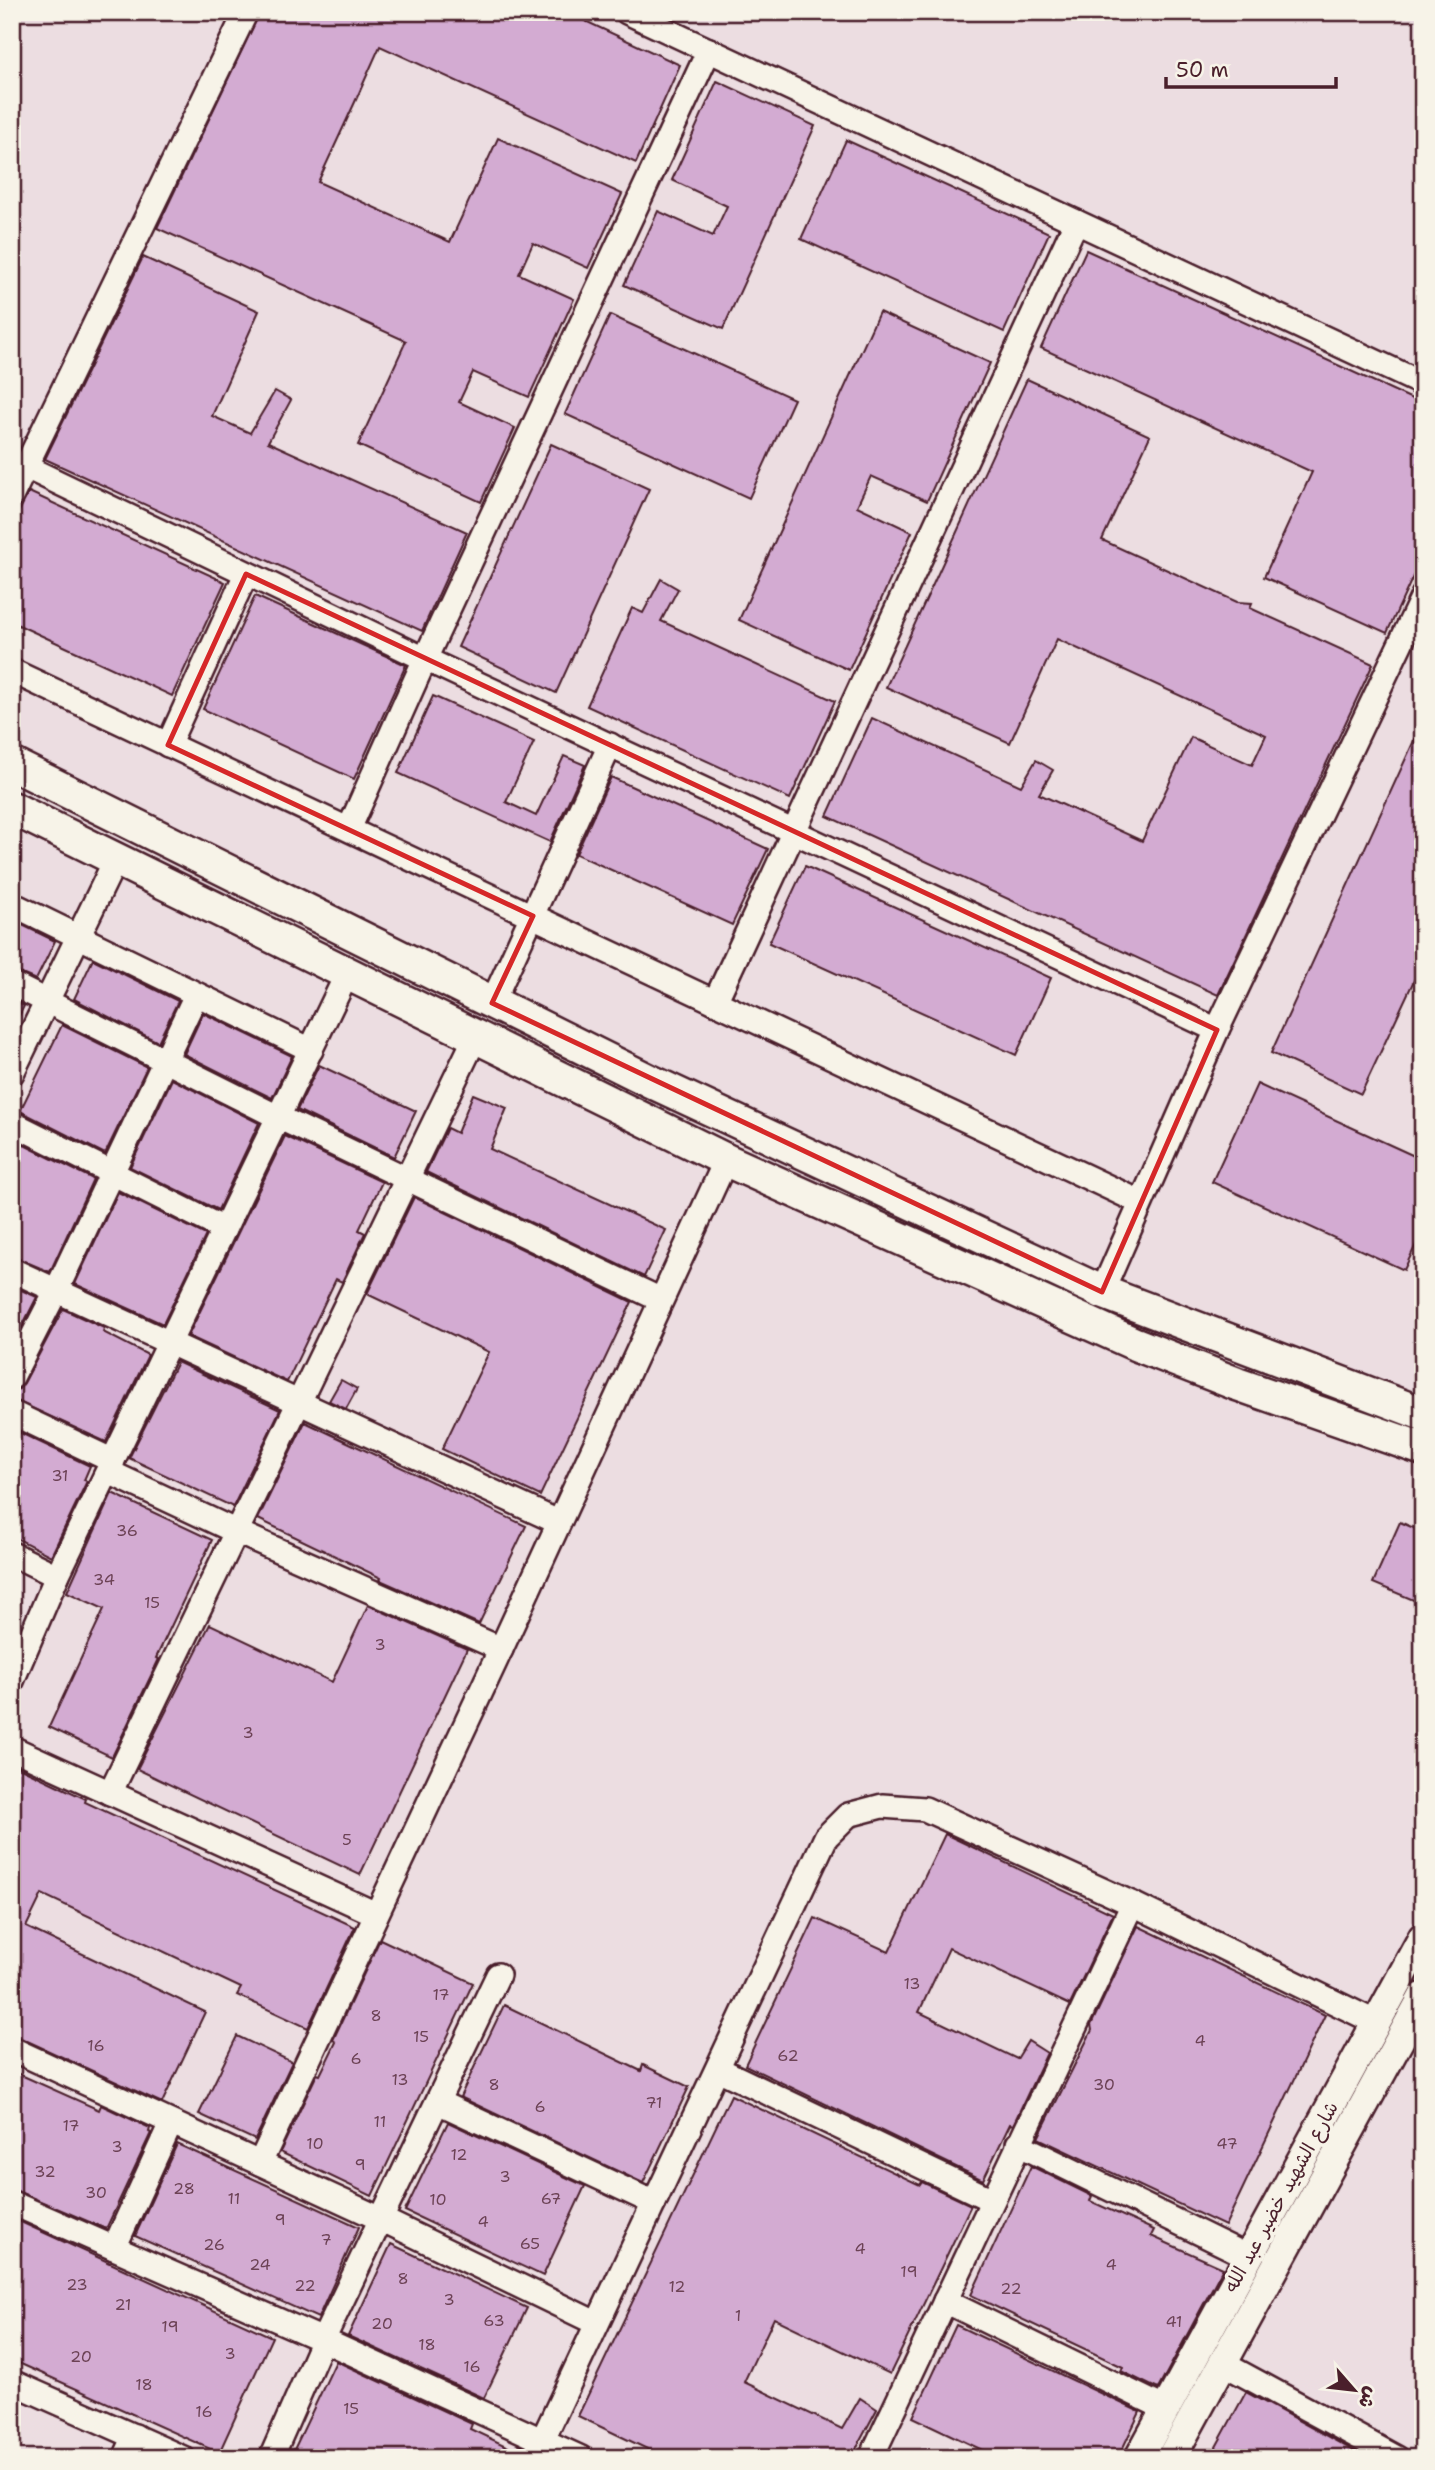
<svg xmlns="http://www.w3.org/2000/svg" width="1435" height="2470" font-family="'Shantell Sans','Playpen Sans Arabic',sans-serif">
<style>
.building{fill:#d3abd2;stroke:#4a1f2b;stroke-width:2}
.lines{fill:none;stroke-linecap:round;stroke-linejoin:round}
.minor-casing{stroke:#4a1f2b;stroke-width:28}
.major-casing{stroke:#4a1f2b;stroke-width:33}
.highway-casing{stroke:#4a1f2b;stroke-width:37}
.minor{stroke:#f7f3e8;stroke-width:23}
.major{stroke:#f7f3e8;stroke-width:28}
.highway{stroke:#f7f3e8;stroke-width:32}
.marked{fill:none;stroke:#d62828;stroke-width:5;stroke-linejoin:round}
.labels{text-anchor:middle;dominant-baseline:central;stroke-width:7;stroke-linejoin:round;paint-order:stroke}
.number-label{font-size:16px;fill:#6c4255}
.street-label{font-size:19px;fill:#4a1f2b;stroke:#f7f3e8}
</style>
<rect width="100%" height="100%" fill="#ecdde1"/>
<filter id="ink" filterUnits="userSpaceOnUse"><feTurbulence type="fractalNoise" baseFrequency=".0143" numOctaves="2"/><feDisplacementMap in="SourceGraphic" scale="14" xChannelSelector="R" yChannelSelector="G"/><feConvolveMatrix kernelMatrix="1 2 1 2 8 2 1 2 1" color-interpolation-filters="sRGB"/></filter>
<g filter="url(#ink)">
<g class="building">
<path d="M260 12H566L680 65 636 163 380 46 355 102 318 182 450 242 498 138 622 194 588 268 533 243 519 274 574 299 529 397 473 372 459 402 515 428 481 502 358 445 406 341 157 228Z"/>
<path d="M717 81 815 126 723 329 624 285 658 211 713 236 727 206 672 180Z"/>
<path d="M846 140 1049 233 1004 332 801 239Z"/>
<path d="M1086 250 1423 404V555L1387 633 1264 577 1312 472 1041 348Z"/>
<path d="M143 257 259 311 212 416 250 433 275 391 291 400 268 442 467 532 422 631 45 459Z"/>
<path d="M879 312 990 363 927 501 871 476 857 506 912 532 849 670 739 620Z"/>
<path d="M610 315 794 399 749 498 565 414Z"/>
<path d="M1027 379 1150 436 1102 540 1237 602 1252 603 1250 608 1373 664 1218 995 827 816 872 718 1021 786 1036 760 1053 770 1039 794 1142 841 1191 737 1252 765 1266 735 1057 639 1010 743 886 687Z"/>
<path d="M551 444 649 489 556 693 458 647Z"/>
<path d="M29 492 225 582 172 696 12 622V525Z"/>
<path d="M661 579 678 589 661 621 835 701 790 799 587 706 632 608 643 613Z"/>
<path d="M255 596 406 665 354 779 203 709Z"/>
<path d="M433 696 534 742 506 802 536 816 564 756 585 765 550 842 398 773Z"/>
<path d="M1423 721V961L1361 1094 1271 1053Z"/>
<path d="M611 777 768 849 732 925 576 854Z"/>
<path d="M805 866 1051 978 1016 1055 769 943Z"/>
<path d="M12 920 55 941 36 980 12 970Z"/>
<path d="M93 959 178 1001 158 1042 74 999Z"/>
<path d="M12 1000 24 1006 12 1030Z"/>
<path d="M203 1013 292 1056 272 1098 184 1054Z"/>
<path d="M62 1025 147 1067 105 1154 20 1111Z"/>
<path d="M319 1065 416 1111 394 1157 297 1110Z"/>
<path d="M172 1079 259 1123 218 1210 130 1167Z"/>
<path d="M1257 1084 1423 1160V1230L1404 1270 1212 1182Z"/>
<path d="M473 1094 507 1108 490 1149 666 1230 644 1277 426 1172 447 1128 457 1133Z"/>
<path d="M285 1136 382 1182 359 1230 365 1233 342 1282 336 1279 287 1382 188 1336Z"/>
<path d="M12 1139 93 1179 50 1272 12 1256Z"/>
<path d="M118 1192 206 1235 163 1324 75 1284Z"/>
<path d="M414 1197 632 1302 540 1496 442 1449 489 1352 367 1294Z"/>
<path d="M12 1286 37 1297 12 1346Z"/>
<path d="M63 1309 104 1328 103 1332 148 1355 106 1442 12 1399V1391L19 1389 24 1383Z"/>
<path d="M177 1362 280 1410 233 1507 129 1458Z"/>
<path d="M341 1380 357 1389 346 1409 329 1401Z"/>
<path d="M305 1422 526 1526 479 1624 380 1580 381 1578 258 1519Z"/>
<path d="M12 1429 90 1466 84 1480 87 1481 51 1556 12 1536Z"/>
<path d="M112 1493 212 1540 156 1658 159 1659 112 1757 49 1727 104 1609 67 1592Z"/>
<path d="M1400 1522 1423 1532V1604L1373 1583Z"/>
<path d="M368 1605 467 1649 360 1875 137 1769 210 1624 332 1682Z"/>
<path d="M12 1764 86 1799 85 1802 355 1927 308 2028 237 1995 241 1988 42 1894 26 1927 205 2012 162 2103 12 2034Z"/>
<path d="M945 1834 1113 1914 1070 2005 949 1948 919 2012 1017 2059 1028 2041 1047 2053 1013 2125 1010 2124 983 2180 745 2065 815 1918 889 1952Z"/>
<path d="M1138 1926 1325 2015 1225 2226 1038 2138 1092 2030 1091 2025Z"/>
<path d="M380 1939 473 1983 372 2196 280 2152 317 2074 320 2075 336 2042 333 2040Z"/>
<path d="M504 2005 641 2071 643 2065 689 2087 643 2183 460 2097Z"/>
<path d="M237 2036 292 2062 255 2140 199 2114Z"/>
<path d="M12 2071 99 2110 101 2105 150 2128 149 2132 151 2133 106 2229 12 2189Z"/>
<path d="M731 2095 920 2185 922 2182 971 2205 890 2374 774 2318 744 2382 842 2429 860 2398 877 2409 851 2458H666L578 2416Z"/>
<path d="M448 2122 585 2186 543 2276 405 2211Z"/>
<path d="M177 2144 359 2227 318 2318 135 2236Z"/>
<path d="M1031 2166 1092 2196 1090 2201 1154 2230 1151 2236 1223 2268 1158 2389 1121 2371 1123 2367 971 2295Z"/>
<path d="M12 2218 272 2337 219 2453 12 2360Z"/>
<path d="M391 2244 527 2308 484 2398 348 2336Z"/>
<path d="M956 2325 1140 2412 1118 2458H999L913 2417Z"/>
<path d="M336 2361 472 2424 470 2429 521 2453 520 2458H290Z"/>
<path d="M1246 2392 1367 2458H1210Z"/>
</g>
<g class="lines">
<defs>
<g id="minor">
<path d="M627 12 1423 384"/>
<path d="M26 467 425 659 1217 1030"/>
<path d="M12 495 246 12"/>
<path d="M12 671 1140 1202"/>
<path d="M168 745 246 574"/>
<path d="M349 829 425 659 709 50"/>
<path d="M12 904 311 1050"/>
<path d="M12 984 278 1117 661 1300"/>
<path d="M715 1002 1076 222"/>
<path d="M492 1003 610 745"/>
<path d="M12 1073 116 859"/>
<path d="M12 1123 224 1229"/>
<path d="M12 1270 558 1522"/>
<path d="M1102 1292 1217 1030 1423 596"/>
<path d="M12 1377 56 1291 196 995"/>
<path d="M12 1413 113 1461"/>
<path d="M109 1472 237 1532 501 1649"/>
<path d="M12 1554 57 1576"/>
<path d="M12 1681 57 1576 347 974"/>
<path d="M12 1748 376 1914"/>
<path d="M110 1793 475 1038"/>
<path d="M12 2049 381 2219 596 2323"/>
<path d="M718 2069 992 2200"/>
<path d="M438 2102 654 2203"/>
<path d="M1018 2144 1247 2256"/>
<path d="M260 2163 501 1649 726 1160"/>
<path d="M12 2203 323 2340 581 2458"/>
<path d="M114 2248 171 2123"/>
<path d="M945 2301 1166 2409"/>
<path d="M1222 2363 1397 2458"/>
<path d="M12 2382 183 2458"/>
<path d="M125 2458 135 2436"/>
<path d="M271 2458 323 2340 498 1975"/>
<path d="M534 2458 826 1837 848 1815 882 1806 925 1809 1133 1904 1377 2023"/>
<path d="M871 2458 1133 1904"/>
</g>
<g id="major">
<path d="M1139 2458 1423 1937"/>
<path d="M1171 2458 1423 1997"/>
</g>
<g id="highway">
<path d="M12 764 650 1081 1102 1292 1423 1414"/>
<path d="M12 808 726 1160 1135 1344 1237 1384 1423 1449"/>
</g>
</defs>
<use href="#minor" class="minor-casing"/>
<use href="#major" class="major-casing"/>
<use href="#highway" class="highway-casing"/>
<use href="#minor" class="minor"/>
<use href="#major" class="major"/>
<use href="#highway" class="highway"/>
</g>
</g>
<path class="marked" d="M246 574 1217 1030 1102 1292 492 1003 533 916 168 745Z"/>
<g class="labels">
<g class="number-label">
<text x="60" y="1475">31</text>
<text x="127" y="1530">36</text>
<text x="104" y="1579">34</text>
<text x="152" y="1602">15</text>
<text x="380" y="1644">3</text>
<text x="248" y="1732">3</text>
<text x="347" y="1839">5</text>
<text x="912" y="1983">13</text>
<text x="441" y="1994">17</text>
<text x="376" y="2015">8</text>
<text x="421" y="2036">15</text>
<text x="1200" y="2040">4</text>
<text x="96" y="2045">16</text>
<text x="788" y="2055">62</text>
<text x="356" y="2058">6</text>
<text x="400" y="2079">13</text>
<text x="494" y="2084">8</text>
<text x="1104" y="2084">30</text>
<text x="654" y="2102">71</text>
<text x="540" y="2106">6</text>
<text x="380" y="2121">11</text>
<text x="71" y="2125">17</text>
<text x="315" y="2143">10</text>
<text x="1227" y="2143">47</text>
<text x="117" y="2146">3</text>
<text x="459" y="2154">12</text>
<text x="360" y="2164">9</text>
<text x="45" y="2171">32</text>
<text x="505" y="2176">3</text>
<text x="184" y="2188">28</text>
<text x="96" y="2192">30</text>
<text x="234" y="2198">11</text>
<text x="551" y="2198">67</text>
<text x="438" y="2199">10</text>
<text x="280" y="2219">9</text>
<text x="483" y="2221">4</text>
<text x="326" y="2239">7</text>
<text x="530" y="2243">65</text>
<text x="214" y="2244">26</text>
<text x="860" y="2248">4</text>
<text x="260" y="2264">24</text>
<text x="1111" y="2264">4</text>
<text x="909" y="2271">19</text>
<text x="403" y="2278">8</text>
<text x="77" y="2284">23</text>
<text x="305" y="2285">22</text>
<text x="677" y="2286">12</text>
<text x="1011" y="2288">22</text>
<text x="449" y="2299">3</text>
<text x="123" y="2304">21</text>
<text x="738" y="2315">1</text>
<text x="494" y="2320">63</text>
<text x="1174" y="2321">41</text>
<text x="382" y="2323">20</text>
<text x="170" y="2326">19</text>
<text x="427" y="2344">18</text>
<text x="230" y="2353">3</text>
<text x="81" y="2356">20</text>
<text x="472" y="2366">16</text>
<text x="144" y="2384">18</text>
<text x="351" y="2408">15</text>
<text x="204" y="2411">16</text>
</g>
<g class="street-label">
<text transform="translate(1281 2197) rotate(-61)">شارع الشهيد خضير عبد الله</text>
</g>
</g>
<rect width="1435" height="2470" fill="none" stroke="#f7f3e8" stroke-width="42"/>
<rect x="21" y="21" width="1393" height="2428" fill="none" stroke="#4a1f2b" stroke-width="2.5" filter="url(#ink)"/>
<g transform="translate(1354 2390) rotate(118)" stroke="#f7f3e8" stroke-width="5" paint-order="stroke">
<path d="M0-5L12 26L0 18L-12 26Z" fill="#4a1f2b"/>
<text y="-10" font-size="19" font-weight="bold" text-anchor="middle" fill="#4a1f2b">ش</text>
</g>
<path d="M1166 77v10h170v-10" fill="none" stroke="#4a1f2b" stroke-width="3.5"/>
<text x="1176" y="77" font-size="21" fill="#4a1f2b" stroke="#f7f3e8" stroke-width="5" paint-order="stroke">50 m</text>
</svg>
